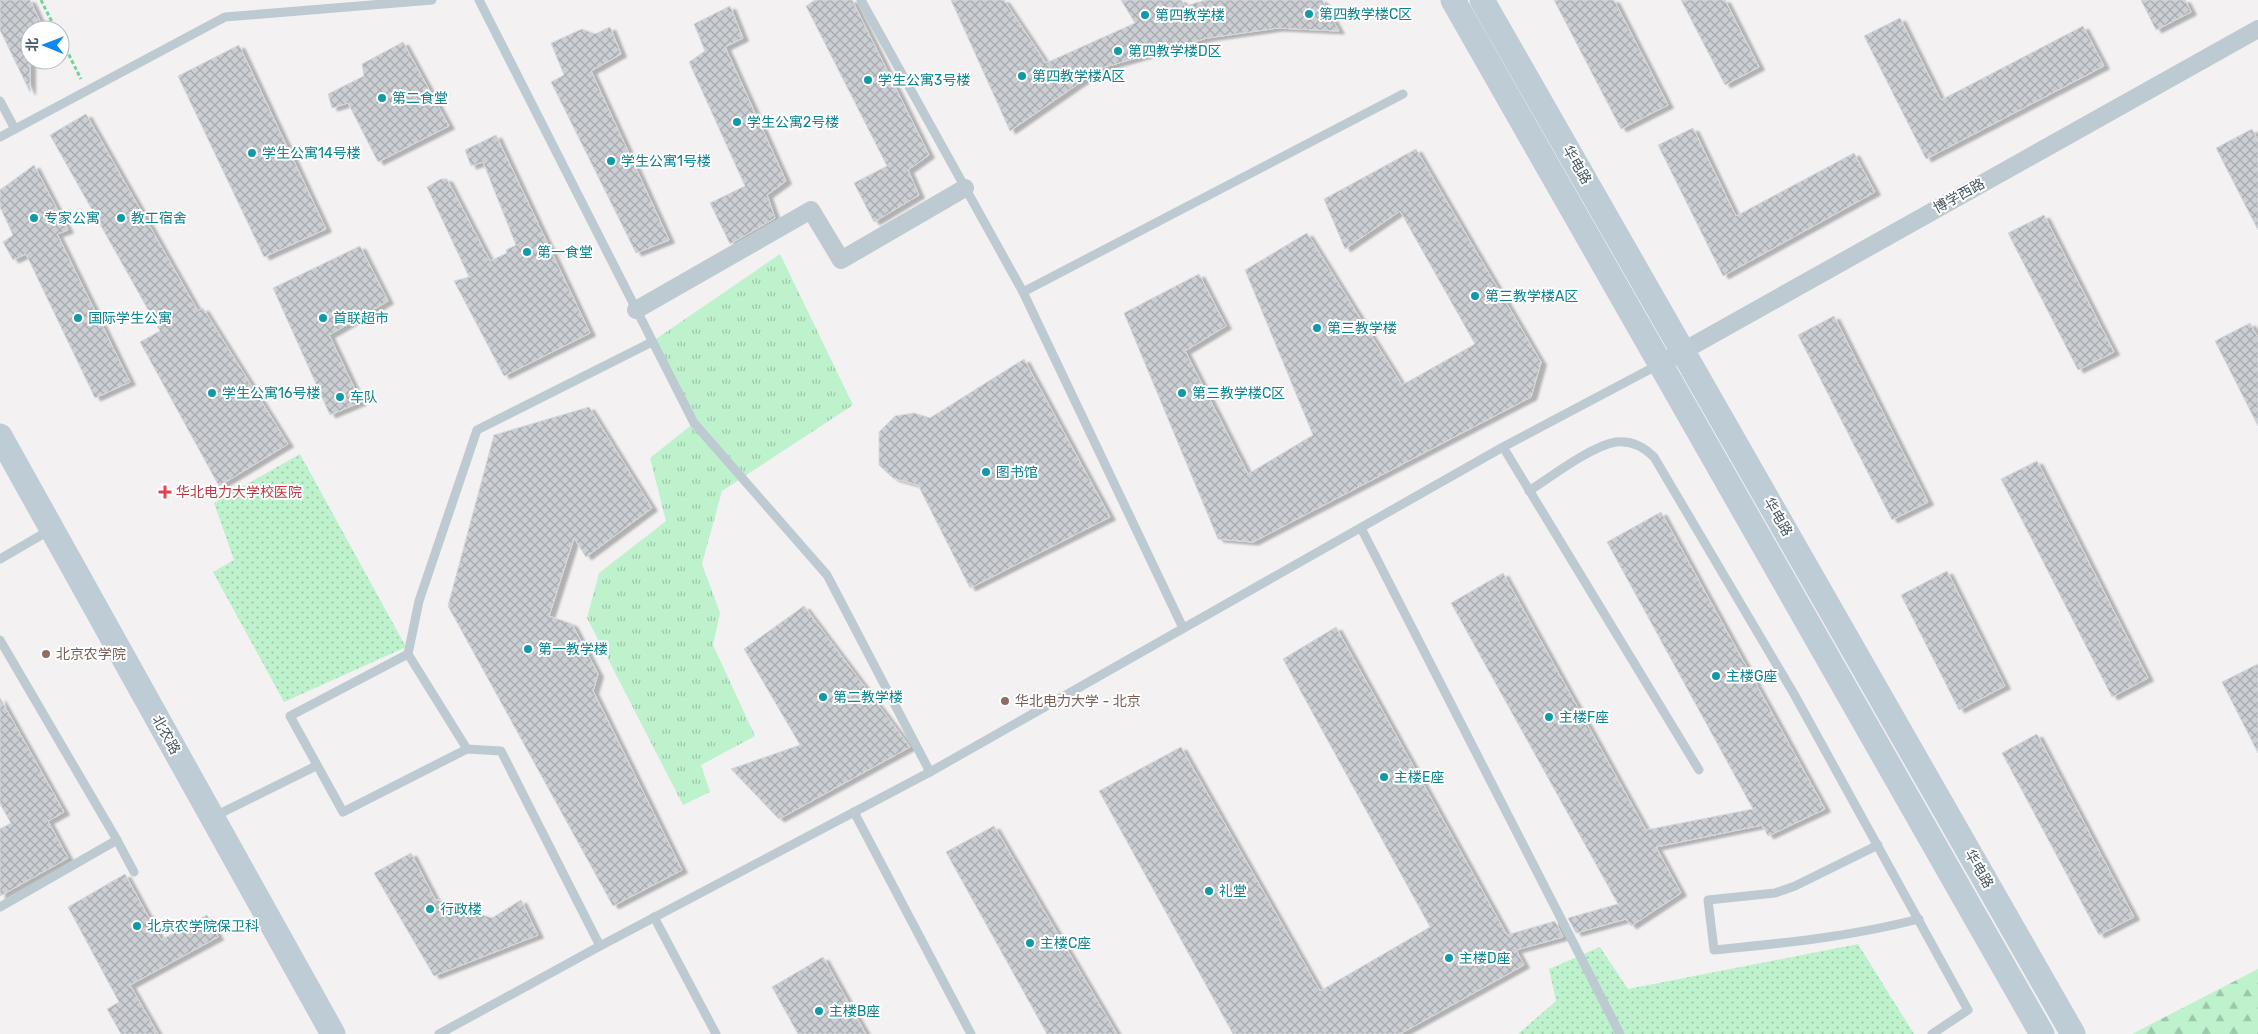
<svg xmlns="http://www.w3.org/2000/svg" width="2258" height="1034" font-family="Rubik,'Noto Sans SC',sans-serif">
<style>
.grass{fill:url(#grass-dots)}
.forest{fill:url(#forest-firs)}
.park{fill:url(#park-tufts)}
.building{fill:url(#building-cross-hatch);stroke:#d5d8dd;filter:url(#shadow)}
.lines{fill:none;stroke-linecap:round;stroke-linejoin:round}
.path{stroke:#74d39b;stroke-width:3;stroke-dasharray:4 2.5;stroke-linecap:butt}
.lane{stroke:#becad1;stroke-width:9}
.street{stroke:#becad1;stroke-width:18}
.secondary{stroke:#beccd6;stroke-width:25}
.culture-dot{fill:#0f9aa8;stroke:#fff;stroke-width:2}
.health-dot{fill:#e0444e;stroke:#fff;stroke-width:2}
.education-dot{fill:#8d6e63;stroke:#fff;stroke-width:2}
.labels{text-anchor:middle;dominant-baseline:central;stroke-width:4;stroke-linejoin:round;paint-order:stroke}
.culture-label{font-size:14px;fill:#0d838f;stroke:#fff;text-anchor:start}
.street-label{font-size:14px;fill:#475760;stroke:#fff}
.health-label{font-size:14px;fill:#be3a42;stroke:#fff;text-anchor:start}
.education-label{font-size:14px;fill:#785e54;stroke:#fff;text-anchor:start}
</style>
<defs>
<pattern id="grass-dots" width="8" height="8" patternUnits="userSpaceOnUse" patternTransform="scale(1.25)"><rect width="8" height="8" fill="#bef2cd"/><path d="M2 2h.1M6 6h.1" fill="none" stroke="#9cc7aa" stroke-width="1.8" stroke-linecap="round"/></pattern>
<pattern id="forest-firs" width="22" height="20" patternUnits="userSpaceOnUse" patternTransform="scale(1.25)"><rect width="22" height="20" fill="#bef2cd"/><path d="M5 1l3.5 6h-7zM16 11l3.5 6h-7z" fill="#9cc7aa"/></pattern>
<pattern id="park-tufts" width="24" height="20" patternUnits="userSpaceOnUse" patternTransform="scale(1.25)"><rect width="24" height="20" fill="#bef2cd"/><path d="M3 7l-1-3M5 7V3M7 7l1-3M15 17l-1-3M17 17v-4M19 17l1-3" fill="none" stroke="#9cc7aa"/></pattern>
<pattern id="building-cross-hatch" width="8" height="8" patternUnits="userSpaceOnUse" patternTransform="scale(1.25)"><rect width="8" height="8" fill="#cbcfd4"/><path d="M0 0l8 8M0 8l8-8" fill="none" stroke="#a7abaf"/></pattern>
<filter id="shadow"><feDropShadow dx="5.5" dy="3" stdDeviation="1" flood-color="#0004"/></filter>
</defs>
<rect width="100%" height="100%" fill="#f3f1f1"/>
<g class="grass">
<path d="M300 454 406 647 284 702 213 572 234 560 214 503Z"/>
<path d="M1858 944 1914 1034H1518L1556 1001 1549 969 1600 947 1628 989Z"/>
</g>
<path class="forest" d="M2258 969V1034H2132Z"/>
<path class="park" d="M780 254 853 405 722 491 702 564 720 613 713 645 755 736 701 765 710 792 683 805 587 618 599 573 666 521 650 458 694 423 653 341Z"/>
<g class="building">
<path d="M0 0H30L44 30H30V92L0 30Z"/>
<path d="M815 0H852L929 155 908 170 919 195 874 222 854 183 887 166 806 6Z"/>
<path d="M951 0H1004L1046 63 1135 23 1121 0H1181L1185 6 1206 0H1322L1339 31 1278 28 1207 38 1101 68 1010 131Z"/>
<path d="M1554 0H1614L1668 105 1621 129Z"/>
<path d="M1681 0H1725L1759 67 1725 85Z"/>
<path d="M2141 0H2185L2191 12 2156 30Z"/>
<path d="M730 6 743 38 725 47 786 181 767 195 775 218 730 244 710 203 745 186 689 62 705 51 694 24Z"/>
<path d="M1900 18 1941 100 2083 26 2104 66 1926 159 1864 36Z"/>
<path d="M610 27 621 54 591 71 669 240 636 253 551 82 564 75 551 43 582 29 595 34Z"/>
<path d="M403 42 449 126 378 162 348 103 332 108 328 94 364 76 362 64Z"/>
<path d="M239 45 326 229 264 257 178 76Z"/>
<path d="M86 114 198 311 203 308 288 444 219 486 140 342 160 331 50 135Z"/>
<path d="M1693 128 1736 216 1854 153 1875 192 1723 276 1658 145Z"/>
<path d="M2252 129 2258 141V230L2216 148Z"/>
<path d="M496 135 590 333 504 376 454 281 469 277 427 187 441 179H447L490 261 507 253 506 250 516 245 483 162 471 166 465 150Z"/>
<path d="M1416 149 1541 362 1531 397 1253 542 1218 539 1124 313 1199 274 1226 326 1185 351 1248 474 1313 435 1245 270 1307 233 1402 385 1475 344 1400 211 1345 249 1324 199Z"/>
<path d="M34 165 68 230 57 234 130 382 95 398 26 254 13 260 3 242 13 235 0 207V190Z"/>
<path d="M2044 215 2114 352 2078 370 2008 233Z"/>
<path d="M360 246 388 301 329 335 361 402 330 415 273 288Z"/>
<path d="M1834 316 1928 502 1892 520 1798 335Z"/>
<path d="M2250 323 2258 338V426L2215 341Z"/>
<path d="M1024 359 1110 517 970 588 918 485 893 478 879 465V432L895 416 914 413 930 418Z"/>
<path d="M589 407 652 508 586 557 574 538 549 616 572 624 598 674 593 691 682 870 613 906 448 606 494 435Z"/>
<path d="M2037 461 2148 678 2112 697 2001 479Z"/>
<path d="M1661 512 1825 809 1768 836 1762 825 1656 847 1681 893 1631 926 1626 919 1576 933 1568 918 1618 904 1451 603 1503 573 1646 830 1753 809 1607 542Z"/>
<path d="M1947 571 2005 686 1959 710 1901 595Z"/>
<path d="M804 606 910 747 779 819 731 769 800 745 744 649Z"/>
<path d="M1336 627 1507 935 1555 921 1563 937 1516 950 1524 965 1400 1034H1233L1099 791 1181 747 1320 991 1430 927 1283 659Z"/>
<path d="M2258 664V753L2222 682Z"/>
<path d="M0 698 64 812 48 821 68 858 0 896V829L11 823 0 804Z"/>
<path d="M2037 734 2134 917 2099 935 2002 753Z"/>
<path d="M994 826 1117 1034H1047L946 852Z"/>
<path d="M411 853 435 899 492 918 521 900 538 935 434 976 374 873Z"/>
<path d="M125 874 161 940 207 915 218 937 130 985 158 1034H121L107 1009 119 1002 68 907Z"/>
<path d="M823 957 866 1034H798L772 987Z"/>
</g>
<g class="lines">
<g class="path">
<path d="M41 0 56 30"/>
<path d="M60 37 81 79"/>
</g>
<g class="lane">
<path d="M479 0 694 423 827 575 930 772"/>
<path d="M861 0 1023 292 1183 628"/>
<path d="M0 101 15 129"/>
<path d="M0 137 225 17 432 0"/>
<path d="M1023 292 1403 94"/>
<path d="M1503 447 1699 770"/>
<path d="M1529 491C1551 477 1591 446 1616 442 1631 440 1644 447 1654 457L1794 694 1968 1010 1932 1034"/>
<path d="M1361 528 1620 1034"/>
<path d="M0 559 50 530"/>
<path d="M0 640 117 840 0 907"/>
<path d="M408 654 419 601 477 430 652 342"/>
<path d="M467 749 408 654 290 716 343 812 467 749 501 751 600 946"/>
<path d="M854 812 971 1034"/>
<path d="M215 816 316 766"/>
<path d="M117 840 134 872"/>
<path d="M1878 845 1795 886 1775 893 1708 900 1714 950C1785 943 1849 937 1919 919"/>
<path d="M654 917 716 1034"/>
<path d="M439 1034 600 946 930 772 1503 447 1658 365"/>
</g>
<g class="street">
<path d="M636 310 811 210 841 260 965 188"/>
<path d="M1660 364 2258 29"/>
</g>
<g class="secondary">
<path d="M1453 0 2042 1034"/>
<path d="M1482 0 2073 1034"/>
<path d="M0 436 333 1034"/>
</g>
</g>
<g class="culture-dot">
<circle cx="1309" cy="14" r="5"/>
<circle cx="1145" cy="15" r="5"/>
<circle cx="1118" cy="51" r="5"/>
<circle cx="1022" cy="76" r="5"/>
<circle cx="868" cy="80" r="5"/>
<circle cx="382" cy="98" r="5"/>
<circle cx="737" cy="122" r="5"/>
<circle cx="252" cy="153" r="5"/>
<circle cx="611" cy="161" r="5"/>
<circle cx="34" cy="218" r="5"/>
<circle cx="121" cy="218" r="5"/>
<circle cx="527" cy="252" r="5"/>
<circle cx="1475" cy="296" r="5"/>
<circle cx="78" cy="318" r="5"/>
<circle cx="323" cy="318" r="5"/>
<circle cx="1317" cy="328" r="5"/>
<circle cx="212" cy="393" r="5"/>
<circle cx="1182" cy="393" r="5"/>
<circle cx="340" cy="397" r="5"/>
<circle cx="986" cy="472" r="5"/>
<circle cx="528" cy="649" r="5"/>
<circle cx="1716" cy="676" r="5"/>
<circle cx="823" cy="697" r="5"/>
<circle cx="1549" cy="717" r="5"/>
<circle cx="1384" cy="777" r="5"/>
<circle cx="1209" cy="891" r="5"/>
<circle cx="430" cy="909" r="5"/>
<circle cx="137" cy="926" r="5"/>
<circle cx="1030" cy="943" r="5"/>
<circle cx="1449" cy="958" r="5"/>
<circle cx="819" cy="1011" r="5"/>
</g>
<path class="health-dot" d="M162.5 484.5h5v5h5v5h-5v5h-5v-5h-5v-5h5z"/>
<g class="education-dot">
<circle cx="46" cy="654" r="5"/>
<circle cx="1005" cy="701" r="5"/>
</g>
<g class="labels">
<g class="culture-label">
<text x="1319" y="14">第四教学楼C区</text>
<text x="1155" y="15">第四教学楼</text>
<text x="1128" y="51">第四教学楼D区</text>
<text x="1032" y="76">第四教学楼A区</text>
<text x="878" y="80">学生公寓3号楼</text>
<text x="392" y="98">第二食堂</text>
<text x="747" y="122">学生公寓2号楼</text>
<text x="262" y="153">学生公寓14号楼</text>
<text x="621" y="161">学生公寓1号楼</text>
<text x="44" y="218">专家公寓</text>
<text x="131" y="218">教工宿舍</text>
<text x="537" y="252">第一食堂</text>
<text x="1485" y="296">第三教学楼A区</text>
<text x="88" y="318">国际学生公寓</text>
<text x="333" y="318">首联超市</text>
<text x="1327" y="328">第三教学楼</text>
<text x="222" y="393">学生公寓16号楼</text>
<text x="1192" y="393">第三教学楼C区</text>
<text x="350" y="397">车队</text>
<text x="996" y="472">图书馆</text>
<text x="538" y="649">第一教学楼</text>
<text x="1726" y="676">主楼G座</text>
<text x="833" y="697">第二教学楼</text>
<text x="1559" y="717">主楼F座</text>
<text x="1394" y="777">主楼E座</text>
<text x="1219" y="891">礼堂</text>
<text x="440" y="909">行政楼</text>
<text x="147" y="926">北京农学院保卫科</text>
<text x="1040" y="943">主楼C座</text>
<text x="1459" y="958">主楼D座</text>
<text x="829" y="1011">主楼B座</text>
</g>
<g class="street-label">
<text transform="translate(1577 165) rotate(60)">华电路</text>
<text transform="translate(1959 196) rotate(-29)">博学西路</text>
<text transform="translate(1778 517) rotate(60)">华电路</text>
<text transform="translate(166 735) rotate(61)">北农路</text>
<text transform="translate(1979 869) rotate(60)">华电路</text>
</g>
<g class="health-label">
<text x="176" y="492">华北电力大学校医院</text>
</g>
<g class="education-label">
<text x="56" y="654">北京农学院</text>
<text x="1015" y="701">华北电力大学 - 北京</text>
</g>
</g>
<g transform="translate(45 45) rotate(271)"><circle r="24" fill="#ffffff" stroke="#b5bcbf"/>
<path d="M0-4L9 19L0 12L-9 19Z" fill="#0e87f0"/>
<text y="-8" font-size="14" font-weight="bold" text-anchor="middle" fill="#475760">北</text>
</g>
</svg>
